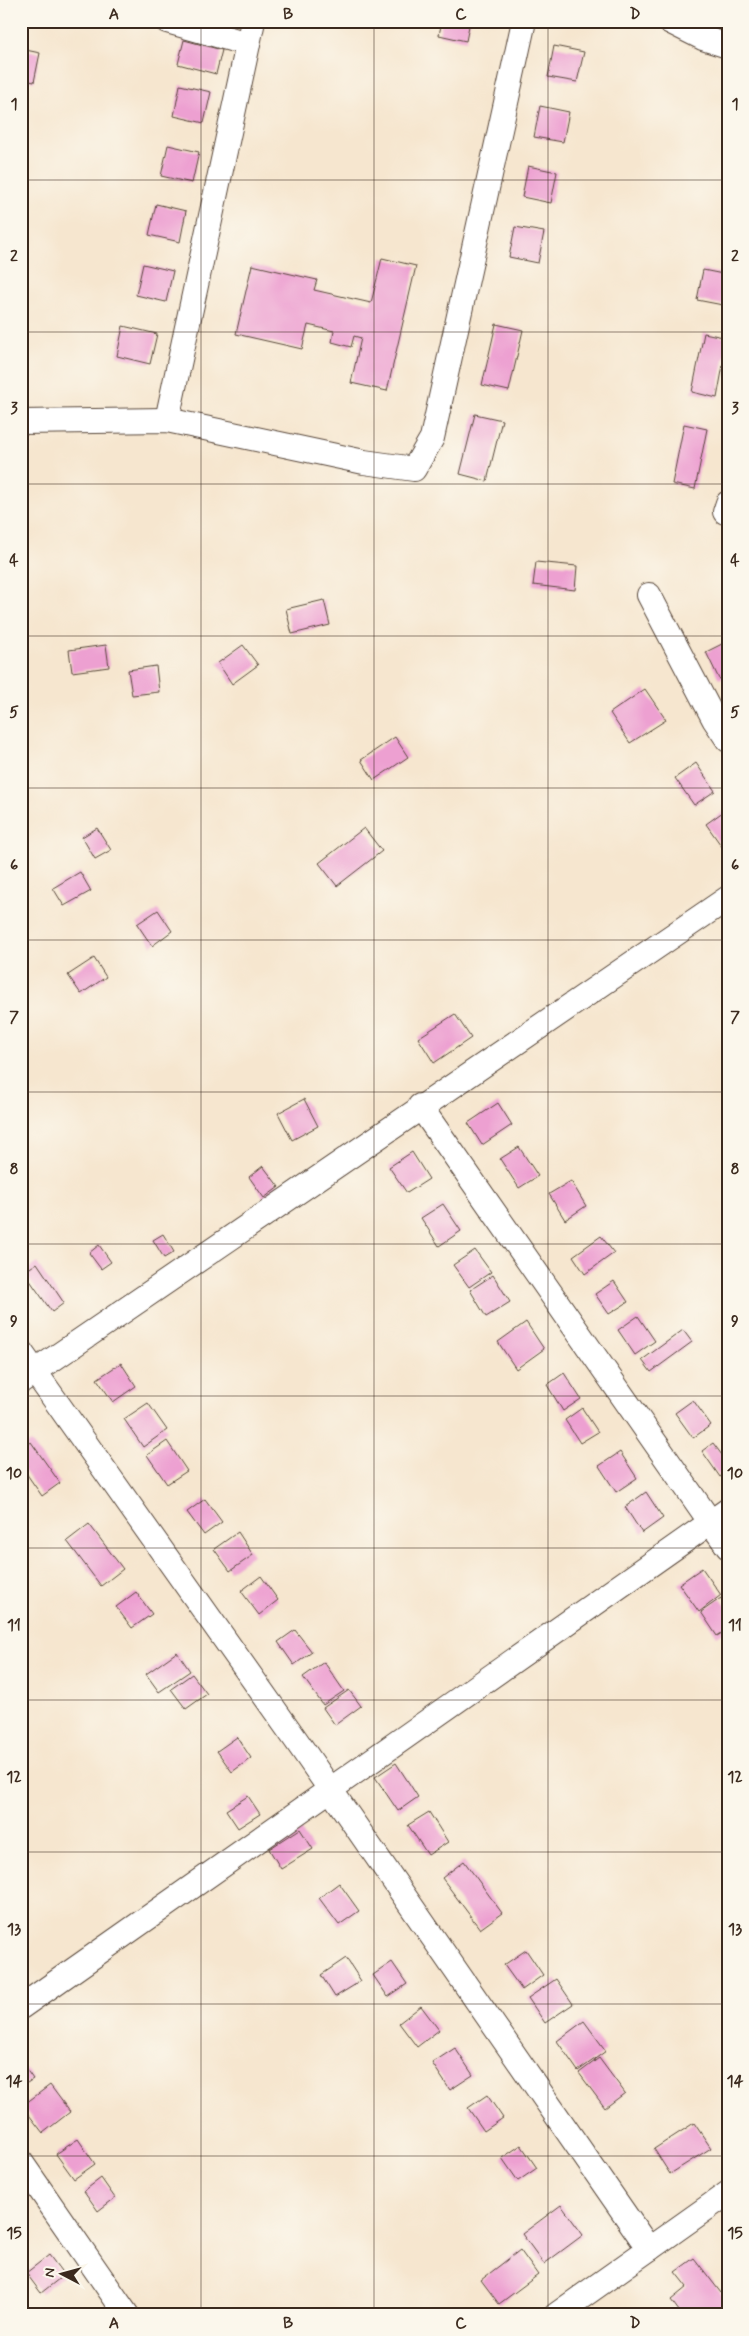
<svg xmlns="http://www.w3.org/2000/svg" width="749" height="2336" font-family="Mynerve,sans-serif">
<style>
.building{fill:#eda0d1}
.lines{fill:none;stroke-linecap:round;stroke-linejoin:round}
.minor-casing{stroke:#574639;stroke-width:26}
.minor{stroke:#fff;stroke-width:24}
.grid{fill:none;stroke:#3b2a1e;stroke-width:1;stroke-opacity:0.55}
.neatline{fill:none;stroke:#3b2a1e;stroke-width:2}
.grid-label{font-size:16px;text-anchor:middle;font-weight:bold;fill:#3b2a1e}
</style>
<rect width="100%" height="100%" fill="#fbf7ec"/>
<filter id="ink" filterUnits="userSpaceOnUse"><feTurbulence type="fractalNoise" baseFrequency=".02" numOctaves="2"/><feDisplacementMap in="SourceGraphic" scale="10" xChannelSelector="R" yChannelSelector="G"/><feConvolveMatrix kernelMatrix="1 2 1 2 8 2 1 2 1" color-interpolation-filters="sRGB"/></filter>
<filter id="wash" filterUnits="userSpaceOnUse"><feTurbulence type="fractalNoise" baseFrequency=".0096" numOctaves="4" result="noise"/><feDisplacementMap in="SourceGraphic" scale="20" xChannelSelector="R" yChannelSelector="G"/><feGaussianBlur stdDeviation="1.12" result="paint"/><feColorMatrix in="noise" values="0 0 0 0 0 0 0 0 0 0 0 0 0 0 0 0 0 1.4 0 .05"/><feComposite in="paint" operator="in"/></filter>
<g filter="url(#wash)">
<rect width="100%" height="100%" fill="#f6e6cf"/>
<g id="blocks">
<g class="building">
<path d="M442 21H470L466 41 439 35Z"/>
<path d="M184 40 222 50 216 74 178 64Z"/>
<path d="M554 46 584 52 577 82 548 77Z"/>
<path d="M21 49 40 53 34 82 21 79Z"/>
<path d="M180 85 211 92 204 123 174 116Z"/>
<path d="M540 106 569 112 563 142 534 137Z"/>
<path d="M168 145 199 152 192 183 161 176Z"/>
<path d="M528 166 557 172 551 203 522 197Z"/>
<path d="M156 204 186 211 180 242 149 235Z"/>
<path d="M515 227 544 232 538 263 509 257Z"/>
<path d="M382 258 416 266 387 391 351 383 361 338 354 336 351 347 332 342 334 331 308 325 302 349 236 334 252 265 317 280 314 290 371 303Z"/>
<path d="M143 264 173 271 166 302 136 295Z"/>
<path d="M703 270 728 275V306L697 300Z"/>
<path d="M496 324 523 330 509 391 482 385Z"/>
<path d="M123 326 157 334 150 364 117 356Z"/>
<path d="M704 333 728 338 717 398 692 392Z"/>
<path d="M475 414 502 420 487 481 460 474Z"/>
<path d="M684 424 707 429 695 489 672 484Z"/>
<path d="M536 562 577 566 575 590 533 585Z"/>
<path d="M324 600 330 625 292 634 286 609Z"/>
<path d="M728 641V675L719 679 706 652Z"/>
<path d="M106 645 109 667 72 672 69 650Z"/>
<path d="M243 645 258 665 232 684 218 663Z"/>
<path d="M156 666 159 692 132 695 128 670Z"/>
<path d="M645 689 666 720 630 743 610 713Z"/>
<path d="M395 737 408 757 374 780 361 760Z"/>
<path d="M696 763 715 791 694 805 675 778Z"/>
<path d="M727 809 728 849 725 851 706 824Z"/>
<path d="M97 828 111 850 95 859 82 837Z"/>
<path d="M364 828 382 851 337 886 319 863Z"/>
<path d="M80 872 91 891 64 906 53 888Z"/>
<path d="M158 910 172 931 152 946 137 924Z"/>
<path d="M94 958 106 977 81 994 68 975Z"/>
<path d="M455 1014 471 1038 434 1063 418 1038Z"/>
<path d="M304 1099 318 1126 292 1140 278 1113Z"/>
<path d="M498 1103 512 1125 482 1145 468 1123Z"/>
<path d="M519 1147 538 1176 519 1188 500 1159Z"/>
<path d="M412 1152 429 1179 407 1193 389 1167Z"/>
<path d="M263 1166 279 1187 264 1198 249 1177Z"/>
<path d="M571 1181 586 1206 565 1220 549 1194Z"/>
<path d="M443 1204 461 1231 439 1246 421 1218Z"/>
<path d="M163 1234 174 1252 164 1258 153 1240Z"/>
<path d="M601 1236 614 1253 585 1274 573 1256Z"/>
<path d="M99 1245 111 1262 101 1269 89 1253Z"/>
<path d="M475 1250 491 1272 469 1287 453 1265Z"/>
<path d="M37 1263 64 1303 52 1312 24 1272Z"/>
<path d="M493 1275 510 1302 486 1317 470 1290Z"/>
<path d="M614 1281 628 1302 609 1314 595 1294Z"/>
<path d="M638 1316 655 1341 635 1355 618 1330Z"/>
<path d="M526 1322 544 1349 516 1369 498 1342Z"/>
<path d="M683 1330 692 1342 651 1372 642 1360Z"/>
<path d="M121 1363 136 1386 113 1402 97 1379Z"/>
<path d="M564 1373 581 1399 563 1411 547 1385Z"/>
<path d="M693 1400 711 1425 693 1438 675 1413Z"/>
<path d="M148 1403 167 1430 143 1447 124 1419Z"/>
<path d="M582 1408 598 1432 580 1443 565 1420Z"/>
<path d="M167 1441 187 1471 167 1484 147 1455Z"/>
<path d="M31 1442 60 1483 42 1496 21 1466V1449Z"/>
<path d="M713 1443 728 1463V1472L720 1477 702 1451Z"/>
<path d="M620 1452 637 1478 616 1492 599 1466Z"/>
<path d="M646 1492 663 1518 642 1533 625 1507Z"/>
<path d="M205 1499 222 1522 204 1535 187 1512Z"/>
<path d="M89 1524 123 1569 101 1586 67 1541Z"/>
<path d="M238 1532 253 1555 230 1571 214 1549Z"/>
<path d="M702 1568 721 1595 699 1612 679 1584Z"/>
<path d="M261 1576 278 1600 259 1615 241 1591Z"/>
<path d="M136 1592 152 1614 132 1628 116 1607Z"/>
<path d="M721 1598 728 1608V1629L717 1636 701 1612Z"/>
<path d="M295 1630 312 1652 294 1665 278 1642Z"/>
<path d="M177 1652 190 1671 159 1692 146 1674Z"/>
<path d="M324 1662 344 1691 323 1705 303 1677Z"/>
<path d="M192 1674 207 1694 186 1709 171 1689Z"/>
<path d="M349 1690 361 1706 335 1725 323 1708Z"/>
<path d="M237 1737 251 1758 232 1772 217 1751Z"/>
<path d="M396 1763 418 1797 398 1811 375 1777Z"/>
<path d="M248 1796 260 1814 238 1828 226 1810Z"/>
<path d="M429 1812 448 1842 428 1855 408 1825Z"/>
<path d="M300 1829 313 1849 281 1869 269 1849Z"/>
<path d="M464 1861 502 1913 480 1929 442 1878Z"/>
<path d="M339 1883 359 1911 339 1925 319 1898Z"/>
<path d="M526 1950 543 1975 522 1990 504 1965Z"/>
<path d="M346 1958 361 1981 335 1997 321 1975Z"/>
<path d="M392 1962 407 1984 388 1997 373 1975Z"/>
<path d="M556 1979 573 2004 545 2023 528 1998Z"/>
<path d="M421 2006 439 2030 417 2047 399 2023Z"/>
<path d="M584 2021 606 2051 578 2071 557 2041Z"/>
<path d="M455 2048 473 2075 450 2090 432 2063Z"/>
<path d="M599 2058 625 2093 605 2108 579 2073Z"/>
<path d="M21 2062 33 2079 21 2087Z"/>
<path d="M50 2085 70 2112 43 2133 22 2106Z"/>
<path d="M487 2095 503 2118 484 2131 468 2108Z"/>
<path d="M694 2123 711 2148 670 2174 654 2149Z"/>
<path d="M78 2139 95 2164 74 2179 56 2154Z"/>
<path d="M521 2145 537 2168 518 2181 502 2158Z"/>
<path d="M101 2178 115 2198 98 2211 84 2191Z"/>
<path d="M561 2205 583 2235 544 2264 522 2234Z"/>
<path d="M520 2250 538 2275 499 2304 481 2280Z"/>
<path d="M49 2255 64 2275 41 2293 26 2273Z"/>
<path d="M694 2258 728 2302V2315H682L671 2300 687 2287 675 2272Z"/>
</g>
</g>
</g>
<g filter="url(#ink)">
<use href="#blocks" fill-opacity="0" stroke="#574639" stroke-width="1"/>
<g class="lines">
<defs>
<g id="minor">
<path d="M167 21 248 44"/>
<path d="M669 21 703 38 728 46"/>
<path d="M167 420 253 21"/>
<path d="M21 422 167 420 364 462 414 469 432 438 524 21"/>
<path d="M728 503 725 512H728"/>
<path d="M649 595 714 719 728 740"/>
<path d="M420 1106 728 1547"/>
<path d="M21 1352 296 1740 649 2249"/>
<path d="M21 1381 728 898"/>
<path d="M21 2007 728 1510"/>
<path d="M21 2162 127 2315"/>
<path d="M556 2315 728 2193"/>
</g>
</defs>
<use href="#minor" class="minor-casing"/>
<use href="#minor" class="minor"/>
</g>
</g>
<path class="grid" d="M201 21V2315M374 21V2315M548 21V2315M21 180H728M21 332H728M21 484H728M21 636H728M21 788H728M21 940H728M21 1092H728M21 1244H728M21 1396H728M21 1548H728M21 1700H728M21 1852H728M21 2004H728M21 2156H728"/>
<rect width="749" height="2336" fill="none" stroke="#fbf7ec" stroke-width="55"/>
<g transform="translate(62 2274) rotate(276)" stroke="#fbf7ec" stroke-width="4" paint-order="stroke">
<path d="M0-4L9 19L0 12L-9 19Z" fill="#3b2a1e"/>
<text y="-8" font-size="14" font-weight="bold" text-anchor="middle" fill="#3b2a1e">N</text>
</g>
<rect x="28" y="28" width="694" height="2280" class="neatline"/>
<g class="grid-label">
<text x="114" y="19">A</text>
<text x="288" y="19">B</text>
<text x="461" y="19">C</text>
<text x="635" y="19">D</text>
<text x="14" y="109">1</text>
<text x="735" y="109">1</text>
<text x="14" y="261">2</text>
<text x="735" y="261">2</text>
<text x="14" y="413">3</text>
<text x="735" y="413">3</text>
<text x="14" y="565">4</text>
<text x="735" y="565">4</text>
<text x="14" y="717">5</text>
<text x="735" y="717">5</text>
<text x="14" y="870">6</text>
<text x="735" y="870">6</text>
<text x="14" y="1022">7</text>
<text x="735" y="1022">7</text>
<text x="14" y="1174">8</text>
<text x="735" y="1174">8</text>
<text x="14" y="1326">9</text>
<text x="735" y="1326">9</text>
<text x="14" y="1478">10</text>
<text x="735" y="1478">10</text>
<text x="14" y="1630">11</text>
<text x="735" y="1630">11</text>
<text x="14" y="1782">12</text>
<text x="735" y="1782">12</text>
<text x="14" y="1934">13</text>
<text x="735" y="1934">13</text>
<text x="14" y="2086">14</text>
<text x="735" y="2086">14</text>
<text x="14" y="2238">15</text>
<text x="735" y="2238">15</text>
<text x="114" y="2328">A</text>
<text x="288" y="2328">B</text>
<text x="461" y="2328">C</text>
<text x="635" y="2328">D</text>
</g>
</svg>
